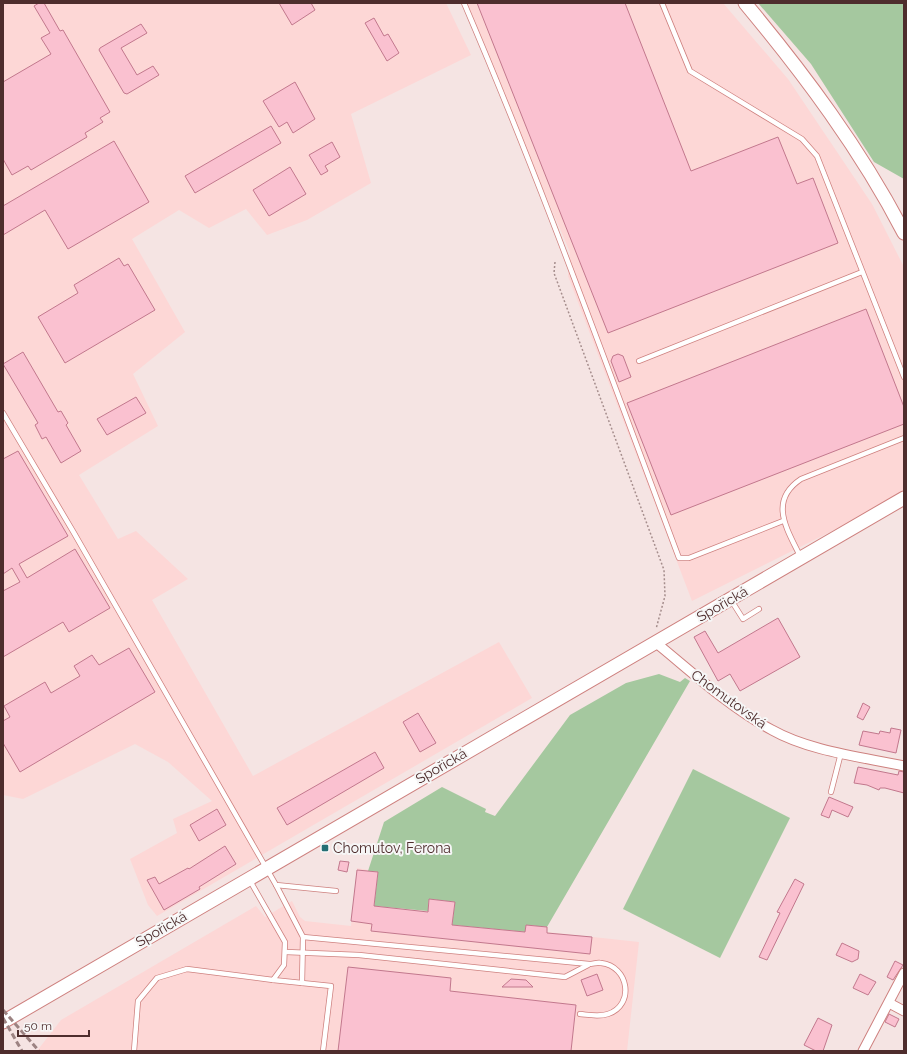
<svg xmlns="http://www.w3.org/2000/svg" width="907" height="1054" font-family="Raleway,sans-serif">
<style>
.built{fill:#fdd7d6}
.green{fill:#a5c89f}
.building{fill:#fac1d0;stroke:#c2788d}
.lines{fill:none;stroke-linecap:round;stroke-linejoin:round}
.lane-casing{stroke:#ce817f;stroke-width:6}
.street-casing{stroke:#ce817f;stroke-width:11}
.secondary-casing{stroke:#ce817f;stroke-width:15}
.path{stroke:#a58d8c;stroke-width:1.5;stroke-dasharray:2 2;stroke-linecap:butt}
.lane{stroke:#fff;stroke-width:4.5}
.street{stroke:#fff;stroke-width:9}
.secondary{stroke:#fff;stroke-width:13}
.rail{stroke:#9c8382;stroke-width:3;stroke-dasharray:6 3;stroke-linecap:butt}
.poi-dot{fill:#246f74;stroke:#f6f6f6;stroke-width:1.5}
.labels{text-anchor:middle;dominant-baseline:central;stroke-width:4;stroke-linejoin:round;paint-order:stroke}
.street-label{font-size:14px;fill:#4e2d2d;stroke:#f6f6f6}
.poi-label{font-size:14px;fill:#4e2d2d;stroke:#f6f6f6;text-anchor:start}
</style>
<rect width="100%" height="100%" fill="#f5e4e3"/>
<g class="built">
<path d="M3 3H446L471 55 351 114 371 183 307 220 267 235 246 209 209 228 179 210 132 239 185 332 133 374 158 426 79 475 118 539 136 531 188 579 152 600 253 776 499 642 532 698 157 916 148 905 130 859 177 833 173 819 212 801 168 762 135 744 23 799 3 795Z"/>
<path d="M462 3H723L788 79 872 204 904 267V495L692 601 568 276 570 252Z"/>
<path d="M357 868 378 872 374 906 428 911 455 902 453 925 525 932 526 925 548 927 547 932 639 942 627 1051H37L61 1020 256 906 265 917 292 901 300 917 305 921 351 926Z"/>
</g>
<g class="green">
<path d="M758 3H904V179L874 162 811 64Z"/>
<path d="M659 674 680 682 685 678 690 681 547 927 526 925 525 932 452 925 455 902 429 899 428 911 374 906 378 872 368 871 384 822 442 787 486 809 485 812 495 816 570 715 626 683Z"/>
<path d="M693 769 790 818 720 958 623 909Z"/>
</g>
<g class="building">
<path d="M39 3H44L60 31 63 30 110 112 100 118 103 122 85 133 87 137 31 170 28 166 12 175 3 159V82L51 54 41 38 50 33 34 6Z"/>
<path d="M279 3H311L315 10 292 25Z"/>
<path d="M477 3H625L691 171 778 137 797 184 813 178 838 243 608 333Z"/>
<path d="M374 18 384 36 388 34 399 53 387 61 365 23Z"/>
<path d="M141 24 147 33 121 48 137 75 153 66 159 75 127 94 124 93 99 50 100 48Z"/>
<path d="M295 82 315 119 293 133 287 122 279 127 263 101Z"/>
<path d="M271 126 281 143 195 193 185 176Z"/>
<path d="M114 141 149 202 68 249 45 210 3 235V206Z"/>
<path d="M332 142 340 157 325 166 328 171 321 175 309 155Z"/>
<path d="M290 167 306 194 269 216 253 190Z"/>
<path d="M119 258 124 266 128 264 155 310 65 363 38 317 78 293 74 285Z"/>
<path d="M866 309 904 407V424L671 515 627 403Z"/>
<path d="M23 352 58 412 61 411 68 423 66 425 81 451 61 463 46 437 42 439 35 425 38 423 3 364Z"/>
<path d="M618 354 623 356 631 377 619 382 611 361 613 356Z"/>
<path d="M136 397 146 413 107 435 97 419Z"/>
<path d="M18 451 68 536 19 564 27 578 75 549 110 608 69 632 63 622 3 657V591L20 582 12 568 3 574V459Z"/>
<path d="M778 618 800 657 740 691 730 674 718 681 694 637 705 631 718 653Z"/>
<path d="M129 648 155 692 20 772 3 743V721L10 717 4 706 45 682 51 693 80 676 74 666 92 655 99 665Z"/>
<path d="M863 703 870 707 863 720 857 717Z"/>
<path d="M418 713 436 743 420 752 403 722Z"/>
<path d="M891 728 901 730 896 753 859 745 863 731 879 734 880 731 890 733Z"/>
<path d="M375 752 384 768 287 825 277 808Z"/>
<path d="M858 767 898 775 899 771 904 772V793L885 788H880L879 790 867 785 854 783Z"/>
<path d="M829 797 853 807 848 817 832 810 829 818 821 815Z"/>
<path d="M217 809 226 825 199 841 190 825Z"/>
<path d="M225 846 236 864 199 887 200 889 164 910 147 880 155 877 159 884 188 868 189 869Z"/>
<path d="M340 861 349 862 347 872 338 870Z"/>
<path d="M357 870 378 872 374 906 428 912 429 899 455 902 452 925 525 932 526 925 547 927V933L592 937 590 954 371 931 372 924 351 921Z"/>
<path d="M795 879 804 884 767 960 759 957 780 913 777 912Z"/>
<path d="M842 943 859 951 858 959 852 962 836 955Z"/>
<path d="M895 961 903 965 893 980 887 977Z"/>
<path d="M348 967 451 978 450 991 576 1005 571 1051H338Z"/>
<path d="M597 974 603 990 587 996 581 980Z"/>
<path d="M860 974 876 982 868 995 853 988Z"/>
<path d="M511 979 526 980 533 987H502Z"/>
<path d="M889 1014 899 1019 895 1027 885 1022Z"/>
<path d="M818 1018 832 1025 823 1051H816L804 1045Z"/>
</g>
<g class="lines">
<defs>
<g id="lane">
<path d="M464 3C542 185 609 372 679 558H689L783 521"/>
<path d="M662 3 690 71 802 139 817 156 904 377"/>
<path d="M639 361 862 272"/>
<path d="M3 413 74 533 276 885 336 891"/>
<path d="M800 556C787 529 768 501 801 479L904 438"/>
<path d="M731 600 743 619 759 609"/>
<path d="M831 792 841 753"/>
<path d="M276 885 303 937 302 983"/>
<path d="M303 937 589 964C593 964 598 962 601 963 629 966 635 1005 608 1014 599 1017 590 1015 580 1014"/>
<path d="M286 952 359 955 565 977 588 965"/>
<path d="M273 980 331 986 323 1051"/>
<path d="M134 1051 138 1001 157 978 187 969 273 980 284 965 285 942 249 879"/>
</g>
<g id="street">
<path d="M655 642C692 672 729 707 772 730 809 751 862 757 904 766"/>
<path d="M889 1003 904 1011"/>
<path d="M863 1051 904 973"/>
</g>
<g id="secondary">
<path d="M745 3C804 74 861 150 904 233"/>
<path d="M3 1022 904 498"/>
</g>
</defs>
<use href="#lane" class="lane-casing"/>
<use href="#street" class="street-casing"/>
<use href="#secondary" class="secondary-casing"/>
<path class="path" d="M555 262 554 273 664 570 665 596 656 629"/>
<use href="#lane" class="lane"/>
<use href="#street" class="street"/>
<use href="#secondary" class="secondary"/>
<g class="rail">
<path d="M3 1010 39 1051"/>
<path d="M3 1018 22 1051"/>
</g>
</g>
<rect class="poi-dot" x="321" y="844" width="8" height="8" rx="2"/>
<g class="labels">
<g class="street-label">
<text transform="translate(722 604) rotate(-30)">Spořická</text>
<text transform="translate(729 699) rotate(36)">Chomutovská</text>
<text transform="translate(441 766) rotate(-30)">Spořická</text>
<text transform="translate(161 929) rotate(-30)">Spořická</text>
</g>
<g class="poi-label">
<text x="333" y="848">Chomutov, Ferona</text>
</g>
</g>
<rect width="907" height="1054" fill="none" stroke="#4e2d2d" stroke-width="8"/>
<path d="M18 1030v6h71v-6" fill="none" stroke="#4e2d2d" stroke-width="2"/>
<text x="24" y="1030" font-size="12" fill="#4e2d2d" stroke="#f6f6f6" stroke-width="3" paint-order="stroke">50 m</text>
</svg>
